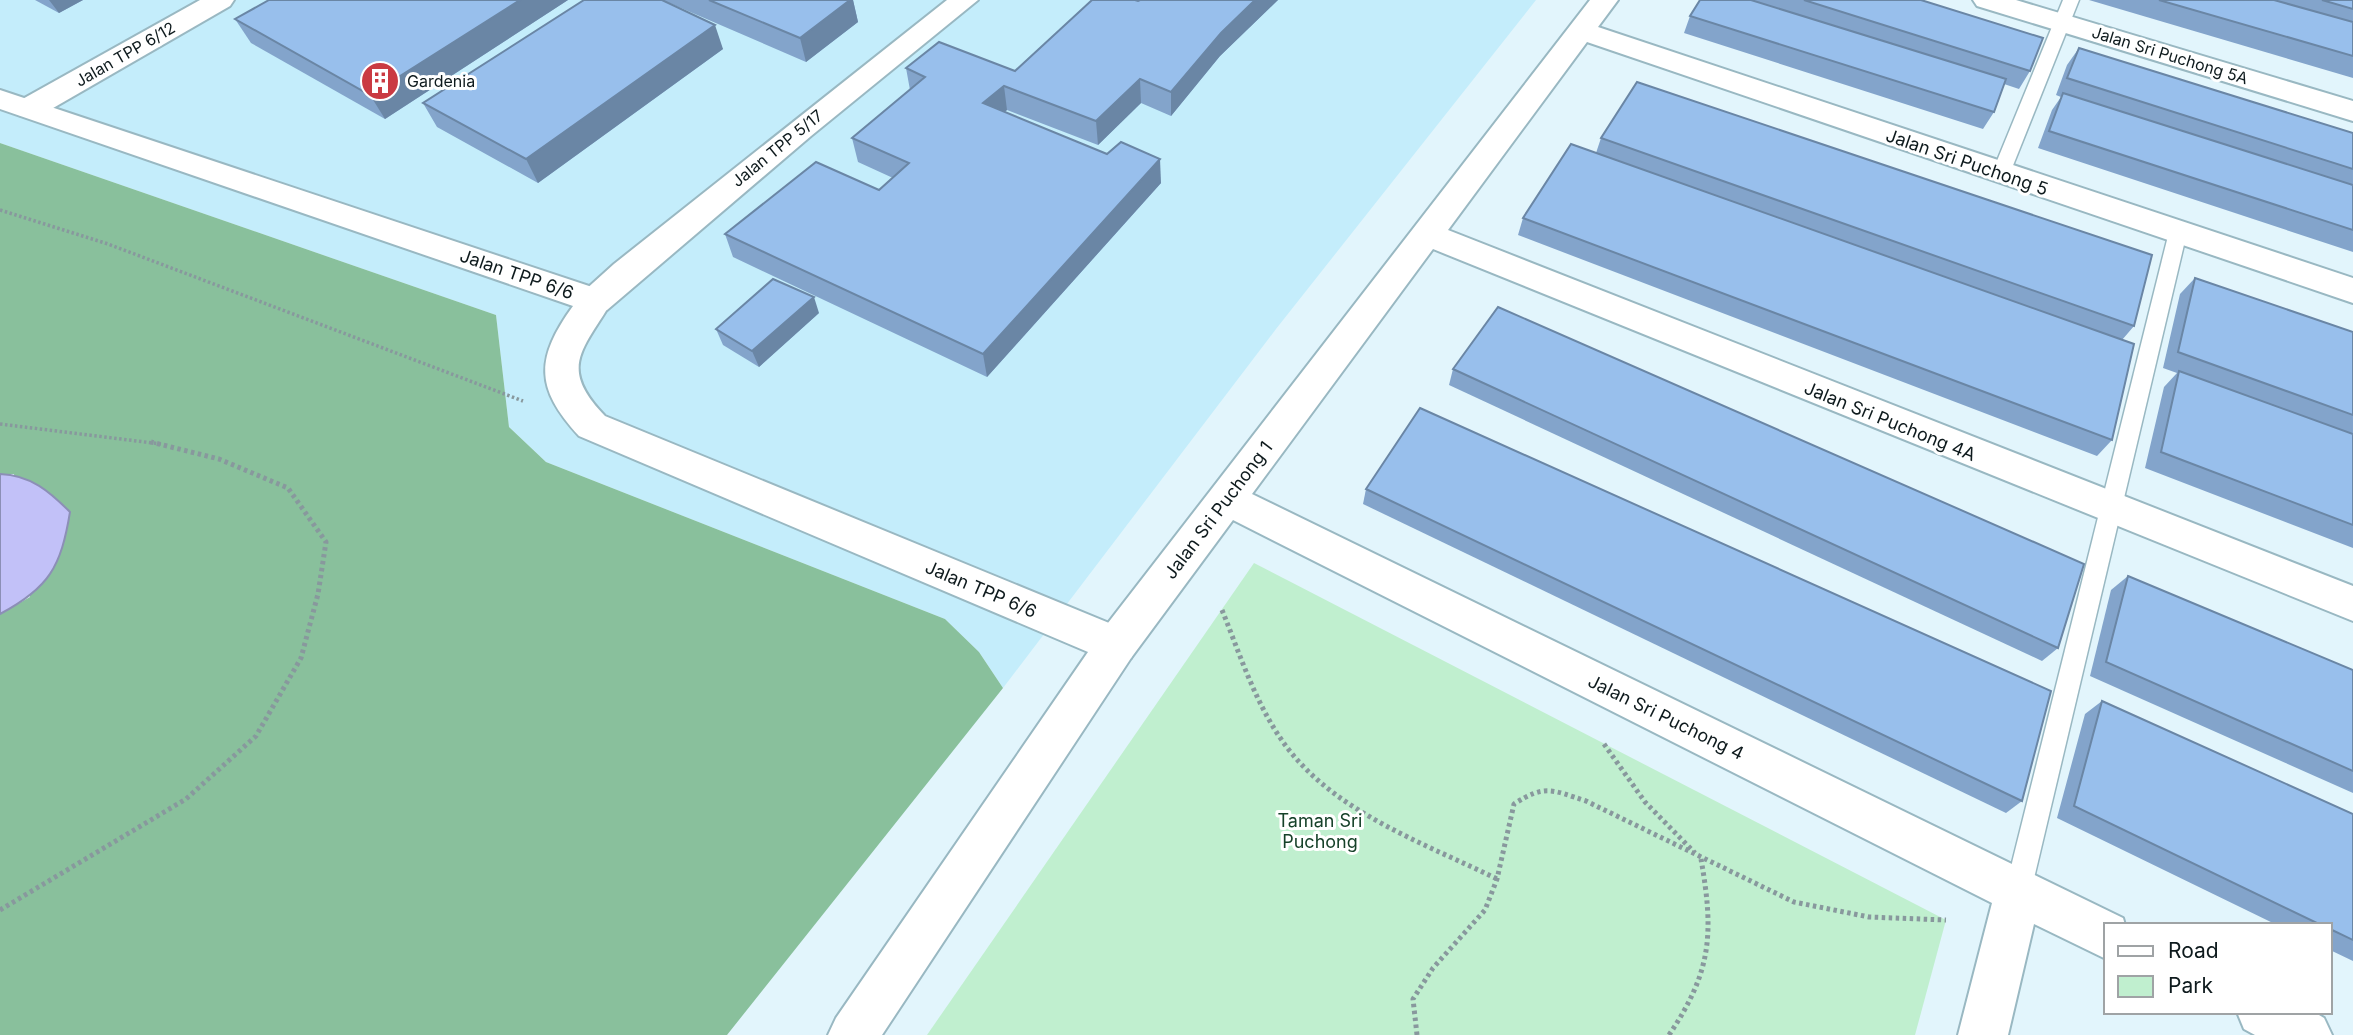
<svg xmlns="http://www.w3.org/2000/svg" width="2353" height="1035" font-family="Inter,sans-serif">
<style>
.built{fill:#c4edfb}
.green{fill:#c0efcf}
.forest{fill:#89c09c}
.water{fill:#c2c1f8;stroke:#8c8fb6;stroke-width:2}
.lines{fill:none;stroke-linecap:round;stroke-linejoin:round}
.service-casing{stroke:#99b8c2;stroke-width:3}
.minor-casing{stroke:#99b8c2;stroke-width:4}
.tertiary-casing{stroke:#99b8c2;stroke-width:4}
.path-far1{stroke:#88989d;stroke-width:3.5;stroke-dasharray:2.5 2.5;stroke-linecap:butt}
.path{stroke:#88989d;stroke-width:5;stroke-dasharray:3.5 3.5;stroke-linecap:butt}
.service{fill:#fff;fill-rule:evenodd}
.minor{fill:#fff;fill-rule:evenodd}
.tertiary{fill:#fff;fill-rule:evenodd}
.wall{fill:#83a4cb}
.shaded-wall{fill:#6a86a5}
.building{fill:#98bfec;stroke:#6a86a5;stroke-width:2}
.labels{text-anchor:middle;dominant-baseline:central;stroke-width:6;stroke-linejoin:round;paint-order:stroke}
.far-street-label{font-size:16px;fill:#0e1a1d;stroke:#fff}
.far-poi-label{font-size:16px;fill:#0e1a1d;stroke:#fff;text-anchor:start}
.street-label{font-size:18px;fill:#0e1a1d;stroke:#fff}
.park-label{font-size:18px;fill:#164129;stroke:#fff}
</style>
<rect width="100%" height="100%" fill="#e2f5fc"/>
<path class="built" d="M0 0H1536L1276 329 1003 688 979 652 945 619 546 462 509 427 496 315 0 143Z"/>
<path class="green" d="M1254 563 1946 920 1915 1035H927Z"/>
<path class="forest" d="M0 143 496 315 509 427 546 462 945 619 979 652 1003 688 727 1035H0V614L30 597 14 474H0Z"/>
<path class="water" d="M0 474C31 475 50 492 70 512 61 567 49 588 0 614Z"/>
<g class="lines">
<defs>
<g id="service">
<path d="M2063 0H2079L2010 173 2001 179 1995 177 1992 173Z"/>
<path d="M2178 226 2187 232 2031 891 2027 900 2018 903 2009 900 2005 891 2169 232Z"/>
</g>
<g id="minor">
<path d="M200 0H234L230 6 41 115 30 118 19 115 15 108 19 101Z"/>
<path d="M947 0H978L811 136 607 310 595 313 583 310 578 301 583 292 614 264Z"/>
<path d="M1590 0H1618L1598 27 2353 278V303L1587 42 1448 230 2353 586V621L1433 249 1252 494 2123 918 2125 925H2106V959L2034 924 2008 1035H1958L1992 903 1233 520 1131 658 1116 663 1101 658 1095 645 1101 632Z"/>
<path d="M1973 0H2016L2353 101V121L1977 6Z"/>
<path d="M2237 1012H2314L2324 1018 2332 1035H2255L2244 1029Z"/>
</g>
<path id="tertiary" d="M0 90 607 292 612 301C584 349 557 367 605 416L1131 632 1137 645 1131 658 882 1035H828L836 1018 1088 652 579 436C535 388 535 359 573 306L0 109Z"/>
</defs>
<use href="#service" class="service-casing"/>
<use href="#minor" class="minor-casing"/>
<use href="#tertiary" class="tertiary-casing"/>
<g class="path-far1">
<path d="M0 210 108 244 523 401"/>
<path d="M0 424 161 444"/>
</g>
<g class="path">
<path d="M1222 610C1241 657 1257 709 1289 750 1339 814 1426 844 1497 879"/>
<path d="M1604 744 1645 802 1695 853"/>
<path d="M0 910 186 799 256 736 301 658 318 594 326 542 288 488 219 459 151 442"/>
<path d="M1417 1035 1413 999 1433 968 1485 910 1497 879 1514 804C1545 784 1552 790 1586 801L1794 902 1869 917 1946 920"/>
<path d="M1669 1035C1712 971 1714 933 1701 859"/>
</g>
<use href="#service" class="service"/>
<use href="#minor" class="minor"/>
<use href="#tertiary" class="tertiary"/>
</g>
<g class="wall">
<path d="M35 0H83L59 13Z"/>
<path d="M568 0 385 119 251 43 235 19Z"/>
<path d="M584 0H853L858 22 806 62 667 2 723 49 538 183 437 127 423 103Z"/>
<path d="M1092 0H1278L1220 56 1171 116 1141 103 1098 145 1007 110 1004 112 1161 183 987 377 733 257 725 234 879 190 893 178 858 162 852 138 910 90 906 68 1015 71Z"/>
<path d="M1700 0H1921L2030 71 2019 89 2004 84 1994 112 1983 129 1684 33 1690 16Z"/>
<path d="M2089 0H2353V78Z"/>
<path d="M2079 48 2353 133V252L2038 148 2052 110 2061 97 2056 95 2067 65Z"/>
<path d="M1601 138 2134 326 2122 340 2112 440 2097 456 1518 235 1523 218 1596 153Z"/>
<path d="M2195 278 2353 332V548L2145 468 2164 387 2177 373 2163 368 2180 294Z"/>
<path d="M819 313 759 367 723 345 716 329Z"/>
<path d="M1453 369 2058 648 2042 661 1449 385Z"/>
<path d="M1366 489 2022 801 2006 813 1363 504Z"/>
<path d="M2128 576 2353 670V793L2090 676 2111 590Z"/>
<path d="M2102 701 2353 814V961L2330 950V925H2277L2057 818 2085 714Z"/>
</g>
<g class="shaded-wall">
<path d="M49 0H83L59 13Z"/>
<path d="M520 0H568L385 119 370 95Z"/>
<path d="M850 0H853L858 22 806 62 800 38Z"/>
<path d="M1255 0H1278L1220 56 1171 116V92L1221 33Z"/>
<path d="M715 25 723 49 538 183 526 159Z"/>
<path d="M1140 79 1141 103 1098 145 1096 121Z"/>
<path d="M1004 86 1007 110 986 127 983 103Z"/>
<path d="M1160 159 1161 183 987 377 983 354Z"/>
<path d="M814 297 819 313 759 367 752 351Z"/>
</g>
<g class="building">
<path d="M269 0H520L370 95 235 19Z"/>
<path d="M584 0H662L715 25 526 159 423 103Z"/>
<path d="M709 0H850L800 38Z"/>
<path d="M1092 0H1135L1138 1 1140 0H1255L1221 33 1171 92 1140 79 1096 121 1004 86 983 103 1107 154 1121 142 1160 159 983 354 725 234 816 162 879 190 909 163 852 138 925 77 906 68 939 42 1015 71Z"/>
<path d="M1700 0H1751L2006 79 1994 112 1690 16Z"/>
<path d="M1804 0H1921L2043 38 2030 71Z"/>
<path d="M2159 0H2274L2353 22V56Z"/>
<path d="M2322 0H2353V9Z"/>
<path d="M2079 48 2353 133V169L2067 78Z"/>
<path d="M1637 82 2152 255 2134 326 1601 138Z"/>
<path d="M2063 93 2353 185V230L2049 131Z"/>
<path d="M1571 144 2134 344 2112 440 1523 218Z"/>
<path d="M2195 278 2353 332V415L2178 352Z"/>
<path d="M773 279 814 297 752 351 716 329Z"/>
<path d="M1498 307 2084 564 2058 648 1453 369Z"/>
<path d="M2179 371 2353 434V525L2161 452Z"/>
<path d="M1420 408 2051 691 2022 801 1366 489Z"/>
<path d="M2128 576 2353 670V771L2106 662Z"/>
<path d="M2102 701 2353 814V940L2330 929V925H2321L2074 806Z"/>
</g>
<defs>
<symbol id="building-disc" viewBox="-11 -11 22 22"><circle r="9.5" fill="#ca3a42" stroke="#fff"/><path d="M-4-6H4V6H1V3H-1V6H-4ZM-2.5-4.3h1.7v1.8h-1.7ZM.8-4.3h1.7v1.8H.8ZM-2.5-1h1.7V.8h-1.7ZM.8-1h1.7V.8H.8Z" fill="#fff"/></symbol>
</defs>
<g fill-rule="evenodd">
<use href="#building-disc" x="358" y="59" width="44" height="44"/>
</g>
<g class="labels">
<g class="far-street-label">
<text transform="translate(125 54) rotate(-30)">Jalan TPP 6/12</text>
<text transform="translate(2170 55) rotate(17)">Jalan Sri Puchong 5A</text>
<text transform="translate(777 148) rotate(-39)">Jalan TPP 5/17</text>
</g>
<g class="far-poi-label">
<text x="407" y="81">Gardenia</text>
</g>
<g class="street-label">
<text transform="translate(1967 162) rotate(19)">Jalan Sri Puchong 5</text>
<text transform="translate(517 274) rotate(19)">Jalan TPP 6/6</text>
<text transform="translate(1890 421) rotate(22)">Jalan Sri Puchong 4A</text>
<text transform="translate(1218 510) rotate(-53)">Jalan Sri Puchong 1</text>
<text transform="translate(981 589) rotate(23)">Jalan TPP 6/6</text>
<text transform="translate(1666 717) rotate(26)">Jalan Sri Puchong 4</text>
</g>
<g class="park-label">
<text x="1320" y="820">Taman Sri<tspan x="1320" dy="21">Puchong</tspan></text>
</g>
</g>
<rect x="2104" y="923" width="228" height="91" fill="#ffffff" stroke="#9fa3a5" stroke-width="2"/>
<rect x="2118" y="946" width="35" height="10" fill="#ffffff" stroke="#9fa3a5" stroke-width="2"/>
<text x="2168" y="958" font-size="21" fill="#0e1a1d">Road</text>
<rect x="2118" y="976" width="35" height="21" fill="#c0efcf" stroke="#9fa3a5" stroke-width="2"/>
<text x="2168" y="993" font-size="21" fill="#0e1a1d">Park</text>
</svg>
